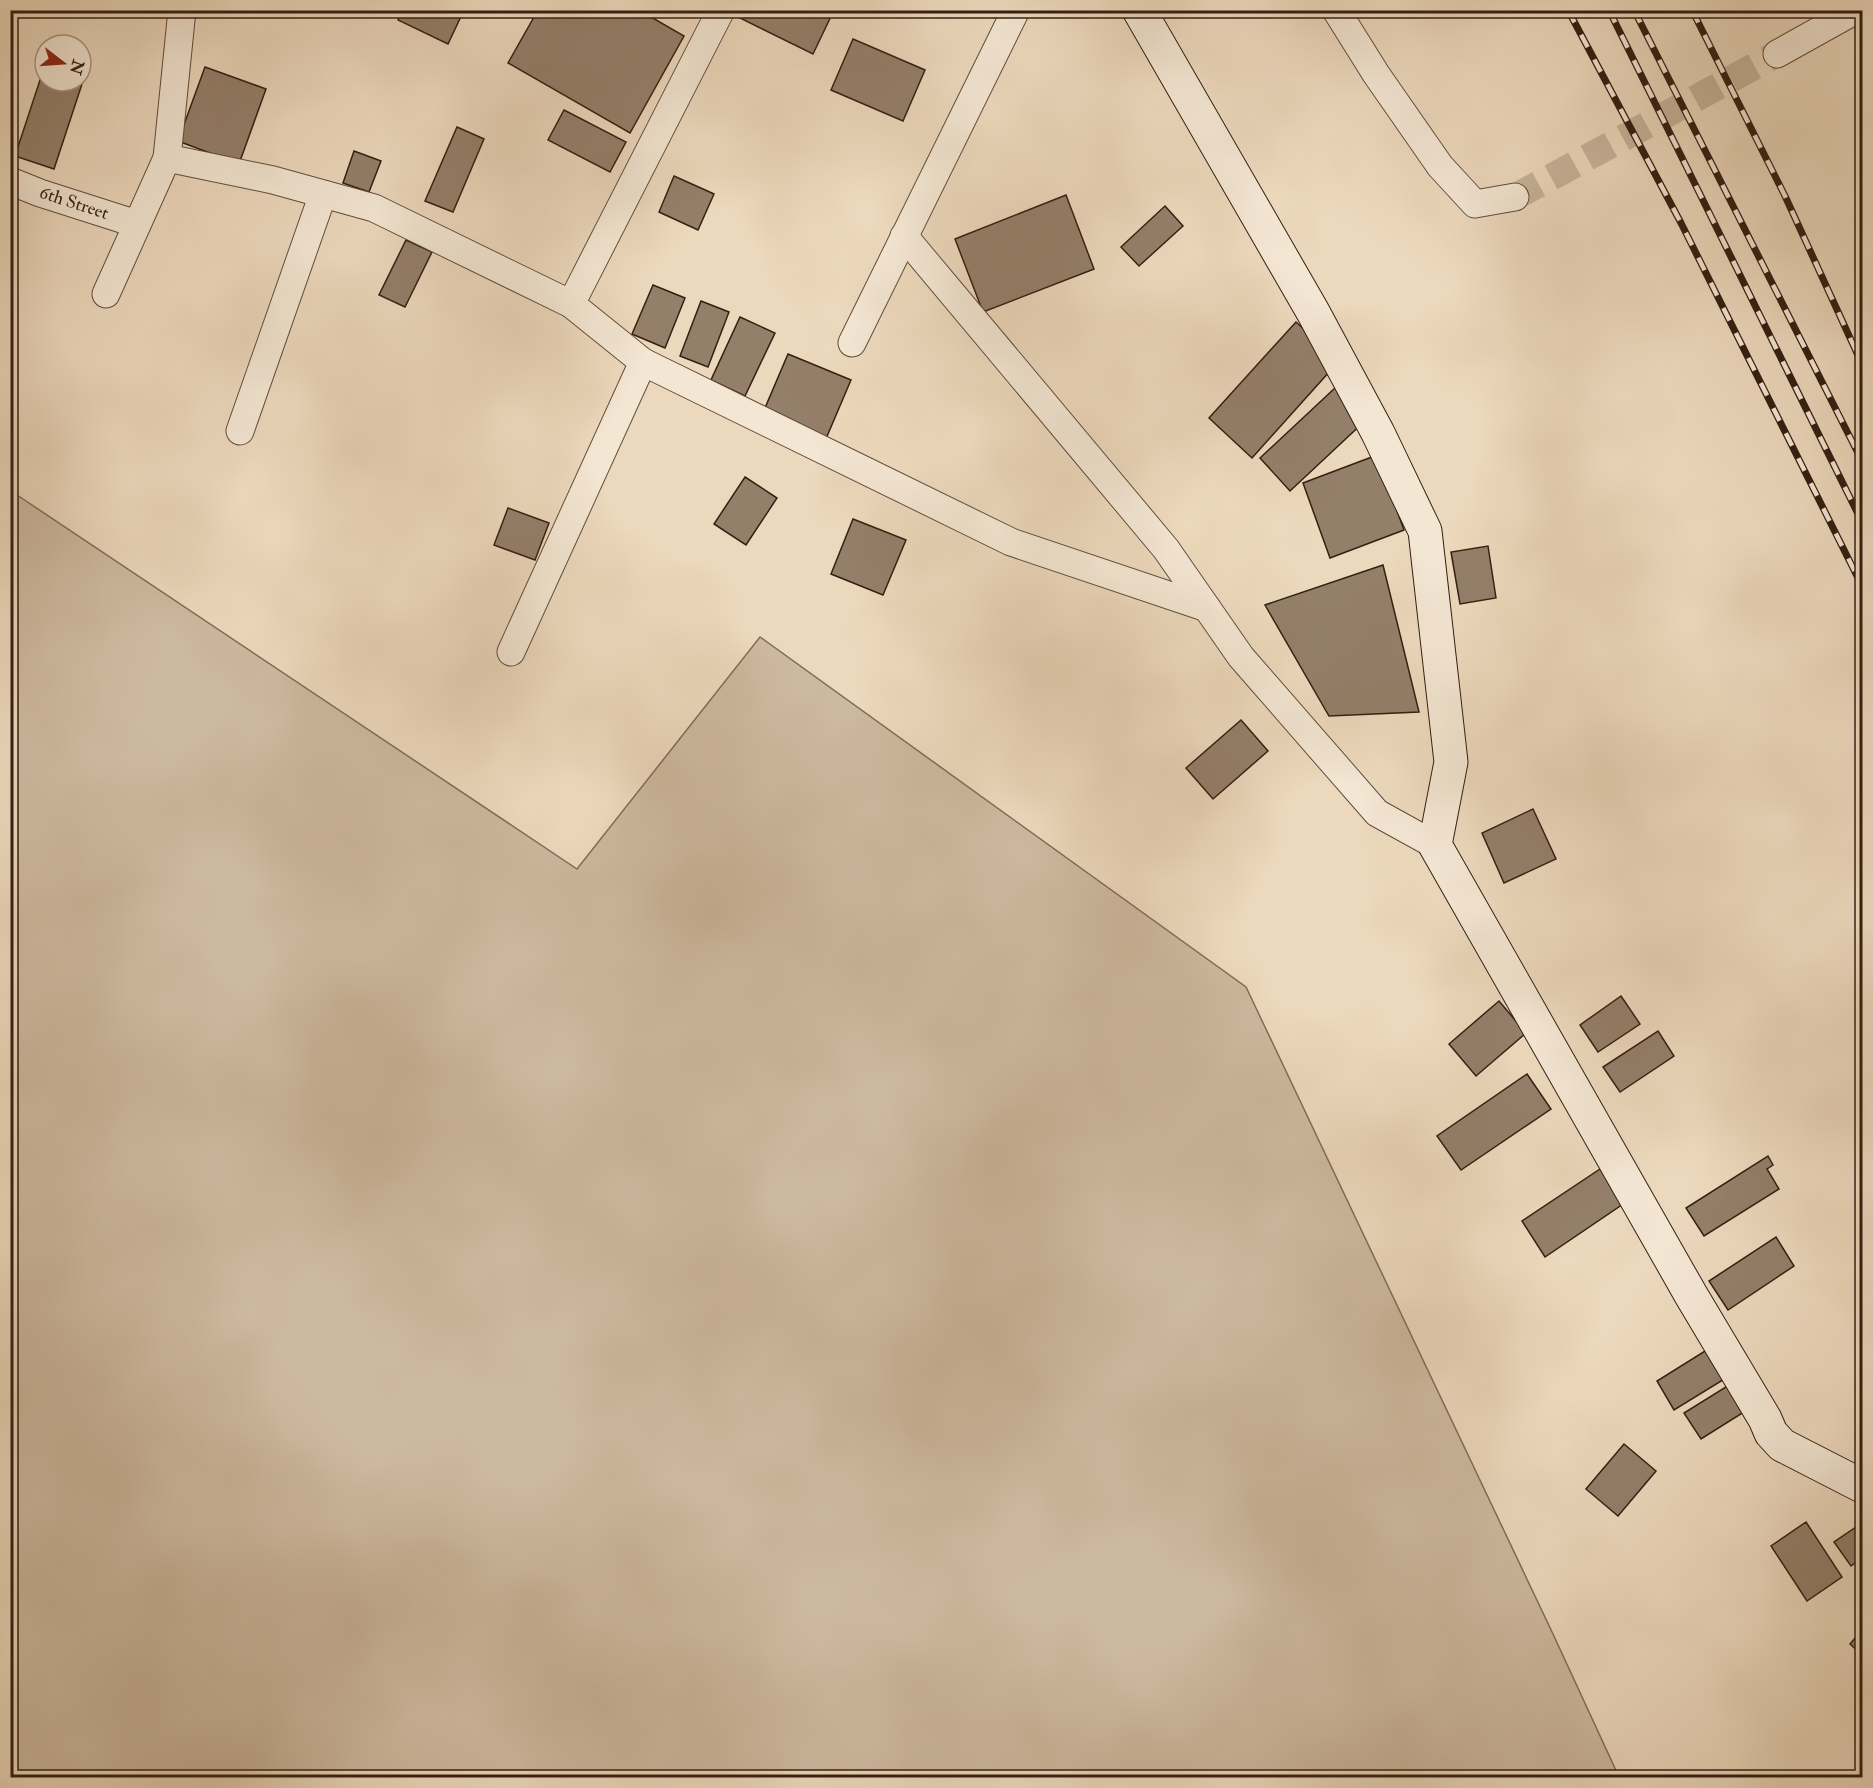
<svg xmlns="http://www.w3.org/2000/svg" width="1873" height="1788" font-family="'IM FELL Double Pica',serif">
<style>
.green{fill:#cdb99f;stroke:#806c58;stroke-width:1.5}
.building{fill:#947f6a;stroke:#341f12;stroke-width:1.5}
.lines{fill:none;stroke-linecap:round;stroke-linejoin:round}
.street-tunnel{stroke:#c7b39a;stroke-width:27;stroke-dasharray:27 14;stroke-linecap:butt}
.street-casing{stroke:#624d3c;stroke-width:29}
.secondary-casing{stroke:#341f12;stroke-width:35}
.street{stroke:#f3e6d3;stroke-width:27}
.secondary{stroke:#f3e6d3;stroke-width:33}
.rail-casing{stroke:#341f12;stroke-width:7}
.rail{stroke:#f3e6d3;stroke-width:4.5;stroke-dasharray:14;stroke-linecap:butt}
.labels{text-anchor:middle;dominant-baseline:central;stroke-width:4.5;stroke-linejoin:round;paint-order:stroke}
.street-label{font-size:18px;fill:#341f12;stroke:#f3e6d3}
</style>
<rect width="100%" height="100%" fill="#ecd8bc"/>
<filter id="stains"><feTurbulence type="fractalNoise" baseFrequency=".00333" numOctaves="4"/><feColorMatrix values="0 0 0 0 .2 0 0 0 0 .09 0 0 0 0 .02 0 0 0 .5 -.17"/></filter>
<radialGradient id="worn" r=".72"><stop offset=".6" stop-color="#630" stop-opacity="0"/><stop offset="1" stop-color="#630" stop-opacity=".3"/></radialGradient>
<path class="green" d="M11 491 577 869 760 637 1246 987 1553 1634 1619 1777H11Z"/>
<g class="building">
<path d="M403 10H464L448 44 398 20Z"/>
<path d="M538 10H639L684 36 630 133 508 63Z"/>
<path d="M739 10H834L813 54 736 16Z"/>
<path d="M853 39 925 70 903 121 831 90Z"/>
<path d="M205 67 266 89 239 164 178 141Z"/>
<path d="M43 71H45V81H73L82 84 54 169 15 156Z"/>
<path d="M564 110 626 142 610 172 548 140Z"/>
<path d="M457 127 484 139 453 212 425 201Z"/>
<path d="M354 151 381 161 369 192 343 183Z"/>
<path d="M674 176 714 194 698 230 659 212Z"/>
<path d="M1066 195 1094 269 983 312 955 239Z"/>
<path d="M1165 206 1183 226 1139 266 1121 247Z"/>
<path d="M406 240 432 252 405 307 379 295Z"/>
<path d="M653 285 685 298 665 348 632 334Z"/>
<path d="M701 301 729 312 708 367 680 356Z"/>
<path d="M740 317 775 333 745 396 711 380Z"/>
<path d="M1296 322 1339 361 1252 458 1209 418Z"/>
<path d="M788 354 851 380 825 441 762 415Z"/>
<path d="M1336 387 1367 419 1290 491 1260 458Z"/>
<path d="M1377 455 1404 530 1330 558 1303 483Z"/>
<path d="M745 477 777 498 746 545 714 524Z"/>
<path d="M508 508 549 523 535 560 494 545Z"/>
<path d="M853 519 906 540 883 595 831 574Z"/>
<path d="M1488 546 1496 598 1460 604 1451 552Z"/>
<path d="M1383 565 1419 712 1329 716 1265 605Z"/>
<path d="M1241 720 1268 751 1213 799 1186 768Z"/>
<path d="M1533 809 1556 859 1504 883 1482 833Z"/>
<path d="M1621 996 1640 1024 1598 1052 1580 1025Z"/>
<path d="M1499 1001 1526 1033 1476 1076 1449 1044Z"/>
<path d="M1658 1031 1674 1056 1620 1092 1603 1067Z"/>
<path d="M1527 1074 1551 1109 1461 1170 1437 1136Z"/>
<path d="M1768 1156 1773 1165 1767 1169 1779 1189 1704 1236 1686 1208Z"/>
<path d="M1603 1167 1626 1202 1545 1257 1522 1221Z"/>
<path d="M1776 1237 1794 1266 1728 1310 1709 1281Z"/>
<path d="M1713 1346 1731 1375 1674 1410 1657 1381Z"/>
<path d="M1729 1385 1744 1412 1701 1439 1684 1413Z"/>
<path d="M1624 1444 1656 1471 1618 1516 1586 1489Z"/>
<path d="M1806 1522 1842 1577 1807 1601 1771 1546Z"/>
<path d="M1862 1523V1558L1851 1566 1834 1542Z"/>
<path d="M1862 1630V1655L1850 1644Z"/>
</g>
<g class="lines">
<path class="street-tunnel" d="M1515 197 1777 54"/>
<defs>
<g id="street">
<path d="M1336 10 1376 74 1440 166 1475 204 1515 197"/>
<path d="M1777 54 1856 10"/>
<path d="M167 158 273 180 374 208 571 304 643 362 511 652"/>
<path d="M10 181 40 193 137 224"/>
<path d="M904 236 1166 549 1241 657 1377 813 1435 845"/>
<path d="M106 294 167 158 182 10"/>
<path d="M571 304 721 10"/>
<path d="M852 343 1016 10"/>
<path d="M643 362 1011 542 1207 608"/>
<path d="M240 431 323 194"/>
</g>
<path id="secondary" d="M1139 10 1313 312 1378 433 1425 531 1451 762 1435 845 1691 1295 1765 1419 1771 1433 1782 1445 1862 1486"/>
</defs>
<use href="#street" class="street-casing"/>
<use href="#secondary" class="secondary-casing"/>
<use href="#street" class="street"/>
<use href="#secondary" class="secondary"/>
<defs>
<g id="rail">
<path d="M1568 10 1681 223 1862 586"/>
<path d="M1609 10 1862 522"/>
<path d="M1634 10 1862 461"/>
<path d="M1692 10 1785 196 1862 364"/>
</g>
</defs>
<use href="#rail" class="rail-casing"/>
<use href="#rail" class="rail"/>
</g>
<g class="labels">
<g class="street-label">
<text transform="translate(74 203) rotate(18)">6th Street</text>
</g>
</g>
<rect width="1873" height="1788" fill="none" stroke="#ecd8bc" stroke-width="36"/>
<rect x="12" y="12" width="1849" height="1764" fill="none" stroke="#341f12" stroke-width="3"/>
<rect x="18" y="18" width="1837" height="1752" fill="none" stroke="#341f12" stroke-width="1.5"/>
<g transform="translate(63 63) rotate(107)"><circle r="28" fill="#f3e6d3" stroke="#a79686" stroke-width="1.5"/>
<path d="M0-4.5L10 22L0 15L-10 22Z" fill="#8f2418"/>
<text y="-9" font-size="16" font-weight="bold" text-anchor="middle" fill="#341f12">N</text>
</g>
<rect width="100%" height="100%" filter="url(#stains)"/>
<rect width="100%" height="100%" fill="url(#worn)"/>
</svg>
